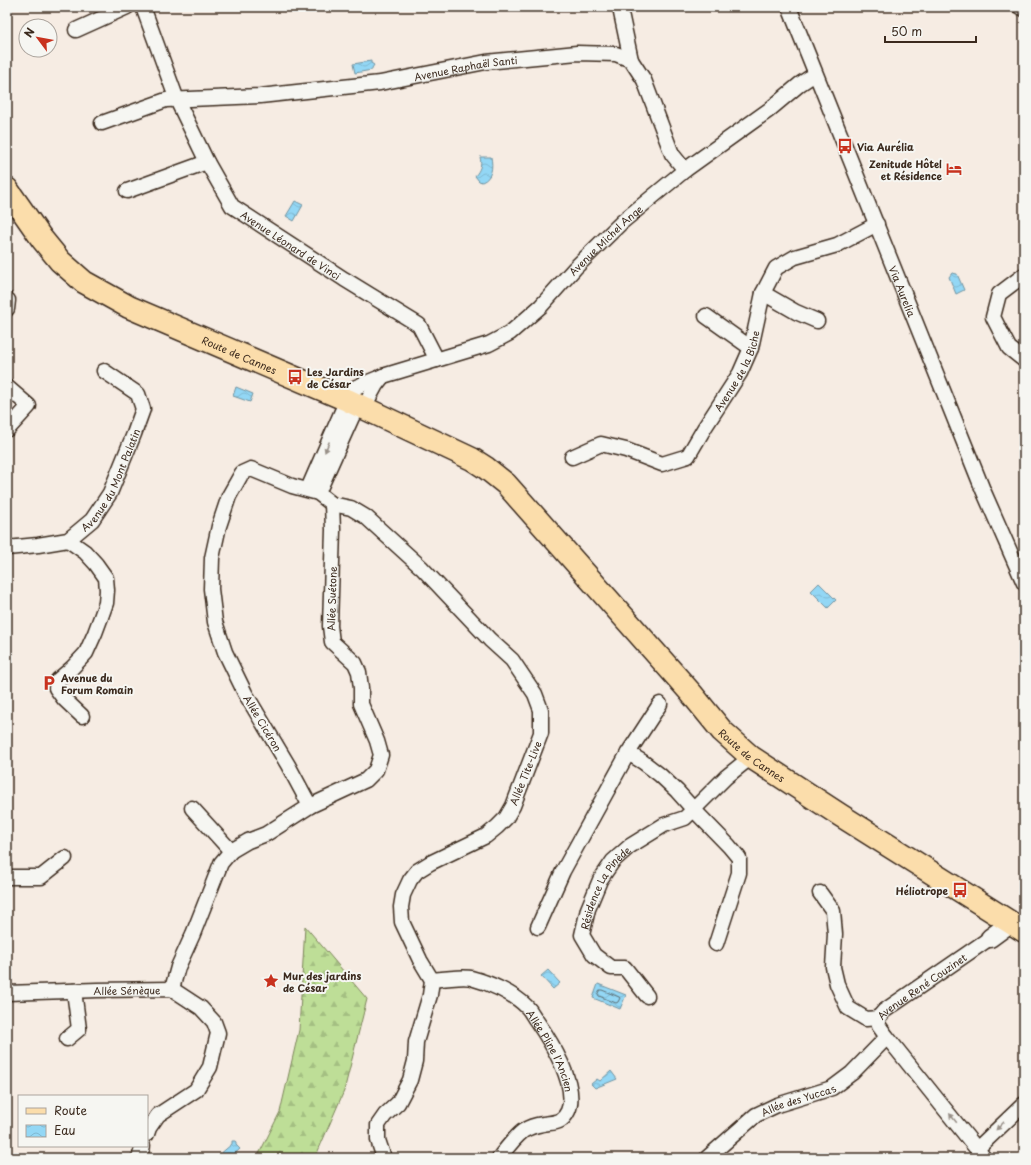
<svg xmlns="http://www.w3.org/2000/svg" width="1031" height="1165" font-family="'Playpen Sans',sans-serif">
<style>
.forest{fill:url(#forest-firs);stroke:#7c845a}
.water{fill:url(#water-waves);stroke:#70929f}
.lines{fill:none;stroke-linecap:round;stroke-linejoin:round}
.shore{stroke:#5e6f74;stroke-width:1}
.minor-casing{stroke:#3b2a1e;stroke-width:17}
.tertiary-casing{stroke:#3b2a1e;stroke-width:21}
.primary-casing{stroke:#3b2a1e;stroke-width:25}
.minor{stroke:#f6f6f2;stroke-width:14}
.tertiary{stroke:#f6f6f2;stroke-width:18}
.primary{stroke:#fbddab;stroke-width:22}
.oneway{fill:#989088}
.labels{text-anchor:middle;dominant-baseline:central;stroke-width:4;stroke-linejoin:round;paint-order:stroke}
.street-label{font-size:10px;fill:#3b2a1e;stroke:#f6f6f2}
.poi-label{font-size:10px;font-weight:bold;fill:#3b2a1e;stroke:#f6f6f2;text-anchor:start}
</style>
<defs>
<pattern id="forest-firs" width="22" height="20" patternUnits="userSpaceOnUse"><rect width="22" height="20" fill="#bede97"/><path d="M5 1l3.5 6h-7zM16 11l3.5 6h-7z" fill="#a4bf82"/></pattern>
<pattern id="water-waves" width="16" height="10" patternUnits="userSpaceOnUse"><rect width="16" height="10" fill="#93d7f5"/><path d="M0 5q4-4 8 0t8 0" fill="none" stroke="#80b9d2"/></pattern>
</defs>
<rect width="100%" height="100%" fill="#f6ece3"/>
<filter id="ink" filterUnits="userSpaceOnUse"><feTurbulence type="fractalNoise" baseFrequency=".025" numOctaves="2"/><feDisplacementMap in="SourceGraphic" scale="8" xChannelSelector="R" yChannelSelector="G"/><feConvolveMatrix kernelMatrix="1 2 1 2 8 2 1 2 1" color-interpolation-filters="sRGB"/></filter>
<g filter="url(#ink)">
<path class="forest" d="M305 926 367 999 344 1091 315 1158H257L280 1112 299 1030Z"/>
<g class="water">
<path d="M371 61V63L374 65 372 68V70L355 73 353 64Z"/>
<path d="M480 157H491C493 167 492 178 482 182L479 181 475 176C480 170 482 165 480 157Z"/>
<path d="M295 201 303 205 294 221 286 216Z"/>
<path d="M952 273 957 274 964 290 956 294 949 277Z"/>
<path d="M236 387 253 394 250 402 233 396Z"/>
<path d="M819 583 836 600 828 608 811 591Z"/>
<path d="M548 970 560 983 553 989 541 976Z"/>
<path d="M598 984 626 995 620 1009 593 998Z"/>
<path d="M611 1071 617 1079 595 1088 591 1084 597 1079 600 1081Z"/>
<path d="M232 1141H235L236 1142V1145L240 1149 230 1158H222L219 1155 232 1144Z"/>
</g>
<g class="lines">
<path class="shore" d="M600 990H602L619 997 620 998 618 1002 616 1003 599 996 598 994Z"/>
<defs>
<g id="minor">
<path id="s1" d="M143 7 177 100 207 162 232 206 344 279 419 325 437 360"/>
<path d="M623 7 621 13 631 60"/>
<path id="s2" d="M789 7 983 490 1024 583"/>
<path d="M1020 7 1024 9"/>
<path d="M76 30 127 7"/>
<path id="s3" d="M102 123 166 100 260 96 380 83 486 62 577 53 616 54 631 60 644 80 672 154 685 170"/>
<path d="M127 191 207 162"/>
<path d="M1024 275 999 294 993 317 1009 348 1024 360"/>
<path d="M763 293 796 312 817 321"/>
<path d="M7 309 8 300"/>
<path d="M706 316 751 348"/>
<path d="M7 387 29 406 8 429H7"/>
<path id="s4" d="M572 457 601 444 626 450 662 464 688 456 705 427 740 373 751 348 763 293 776 268 795 257 837 245 877 224"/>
<path id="s5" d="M308 489 342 411 356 387 383 376 489 344 510 333 541 306 575 268 622 222 685 170 769 110 800 84 809 78 816 76"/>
<path d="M318 493 353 415 364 407 376 385 383 376"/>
<path d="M68 540 85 552 96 564 106 578 107 590 106 603 101 617 95 633 86 653 72 668 58 680 56 688 64 699 82 716"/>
<path id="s6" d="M7 548 38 545 68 540 92 520 110 493 134 434 143 409 138 394 104 371"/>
<path d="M628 753 643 762 660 775 677 791 694 810 729 846 739 858V873L716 944"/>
<path id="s7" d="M310 806 366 780 376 770 381 755 377 741 361 704V688L359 672 355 663 332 642 330 626 333 530 332 504"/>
<path d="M192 808 231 851"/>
<path d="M7 877H41L65 858"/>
<path d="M820 893 833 911 835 934 833 967 837 984 848 1008 866 1019 878 1018"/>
<path d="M538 927 563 871 628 753 660 704"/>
<path id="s8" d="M432 980C440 979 465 976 471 978 490 983 513 993 527 1007 531 1011 533 1016 536 1020 550 1040 579 1086 568 1111 562 1124 554 1122 543 1124 536 1125 529 1127 523 1131 514 1138 506 1149 499 1158"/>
<path d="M172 989 178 967 193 934 221 863 231 851 248 841 266 834 310 806 288 765 245 693 225 652 215 622 211 589 212 558 219 526 229 496 242 473 251 469 292 486 318 493 332 504 351 508 366 517 422 568 490 640 512 660 535 694 541 710V733L513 806 506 818 497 827 486 836 430 863 417 871 410 880 403 895 401 907 402 922 420 960 432 980 430 995 416 1042 415 1061 410 1080 398 1103 385 1115 378 1125V1140L384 1158"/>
<path id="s9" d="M7 993 97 990 172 989 201 1008 214 1022 218 1033 210 1067 196 1090 158 1115 149 1128 147 1134"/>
<path id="s10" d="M647 996 625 968H611L594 955 582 935 588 909 600 880 613 861 630 846 664 825 685 818 726 777 751 757"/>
<path d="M67 1039 79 1029 74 991"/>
<path d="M977 1149 1024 1104"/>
<path d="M139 1158 143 1146"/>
<path id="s11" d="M707 1158 756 1115 777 1105 832 1088 852 1073 887 1037"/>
<path id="s12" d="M984 1158 887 1037 879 1026 878 1018 884 1011 990 938"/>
</g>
<path id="tertiary" d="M990 938 1005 927 1009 921"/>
<g id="primary">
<path id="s13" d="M7 189 42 239 60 261 84 282 129 307 347 400 472 459 486 468 506 484 691 693 722 731 751 757 840 815 1024 931"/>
</g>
</defs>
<use href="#minor" class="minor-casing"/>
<use href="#tertiary" class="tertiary-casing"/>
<use href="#primary" class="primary-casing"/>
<use href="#minor" class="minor"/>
<use href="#tertiary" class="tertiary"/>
<use href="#primary" class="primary"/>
</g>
<defs><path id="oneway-solid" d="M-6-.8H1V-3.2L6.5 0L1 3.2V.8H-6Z"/></defs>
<g class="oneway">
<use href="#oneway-solid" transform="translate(327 447) rotate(113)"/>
<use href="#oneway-solid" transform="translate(953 1118) rotate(-129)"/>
<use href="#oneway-solid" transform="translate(1000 1126) rotate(135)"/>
</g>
</g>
<defs>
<symbol id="bus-bare" viewBox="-9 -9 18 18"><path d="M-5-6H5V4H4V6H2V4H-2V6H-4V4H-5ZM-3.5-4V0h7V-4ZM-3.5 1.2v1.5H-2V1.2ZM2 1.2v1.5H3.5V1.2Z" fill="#c8321e" stroke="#f6f6f2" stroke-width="2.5" paint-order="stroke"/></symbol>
<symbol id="hotel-bare" viewBox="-9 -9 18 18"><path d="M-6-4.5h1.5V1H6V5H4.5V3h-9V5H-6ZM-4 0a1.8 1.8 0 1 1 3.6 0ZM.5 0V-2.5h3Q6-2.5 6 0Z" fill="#c8321e" stroke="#f6f6f2" stroke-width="2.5" paint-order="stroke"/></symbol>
<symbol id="parking-bare" viewBox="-9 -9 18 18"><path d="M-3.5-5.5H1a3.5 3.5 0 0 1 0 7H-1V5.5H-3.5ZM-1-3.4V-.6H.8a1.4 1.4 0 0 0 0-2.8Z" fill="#c8321e" stroke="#f6f6f2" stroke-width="2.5" paint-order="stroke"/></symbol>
<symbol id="sight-bare" viewBox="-9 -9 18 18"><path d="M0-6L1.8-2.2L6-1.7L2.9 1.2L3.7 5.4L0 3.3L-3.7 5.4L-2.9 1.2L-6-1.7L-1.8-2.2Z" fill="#c8321e" stroke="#f6f6f2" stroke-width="2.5" paint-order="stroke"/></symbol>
</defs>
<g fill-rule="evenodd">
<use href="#bus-bare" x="834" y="135" width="22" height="22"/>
<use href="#hotel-bare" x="943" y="158" width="22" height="22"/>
<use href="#bus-bare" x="284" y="366" width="22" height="22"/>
<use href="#parking-bare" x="38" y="672" width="22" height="22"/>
<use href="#bus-bare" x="949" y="879" width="22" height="22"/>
<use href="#sight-bare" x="260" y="970" width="22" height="22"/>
</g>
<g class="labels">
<g class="street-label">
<text stroke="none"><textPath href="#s3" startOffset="370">Avenue Raphaël Santi</textPath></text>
<text stroke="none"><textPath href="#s5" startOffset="410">Avenue Michel Ange</textPath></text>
<text stroke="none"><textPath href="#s1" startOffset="289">Avenue Léonard de Vinci</textPath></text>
<text stroke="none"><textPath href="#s2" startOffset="306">Via Aurelia</textPath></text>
<text stroke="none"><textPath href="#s13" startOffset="293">Route de Cannes</textPath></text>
<text stroke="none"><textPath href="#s4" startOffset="222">Avenue de la Biche</textPath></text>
<text stroke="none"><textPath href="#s6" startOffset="137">Avenue du Mont Palatin</textPath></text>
<text stroke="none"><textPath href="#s7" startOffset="263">Allée Suétone</textPath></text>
<text transform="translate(263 723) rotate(59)">Allée Cicéron</text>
<text stroke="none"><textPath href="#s13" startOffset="957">Route de Cannes</textPath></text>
<text transform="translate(525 773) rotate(-68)">Allée Tite-Live</text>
<text stroke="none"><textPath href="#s10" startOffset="148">Résidence La Pinède</textPath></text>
<text stroke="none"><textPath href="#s12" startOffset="231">Avenue René Couzinet</textPath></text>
<text stroke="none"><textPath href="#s9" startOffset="120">Allée Sénèque</textPath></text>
<text stroke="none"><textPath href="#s8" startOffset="153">Allée Pline l'Ancien</textPath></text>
<text stroke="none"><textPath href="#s11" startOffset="110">Allée des Yuccas</textPath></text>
</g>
<g class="poi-label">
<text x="857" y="146">Via Aurélia</text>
<text x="942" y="163" text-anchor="end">Zenitude Hôtel<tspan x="942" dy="12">et Résidence</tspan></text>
<text x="307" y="371">Les Jardins<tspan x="307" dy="12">de César</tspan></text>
<text x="61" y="677">Avenue du<tspan x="61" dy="12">Forum Romain</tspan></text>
<text x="948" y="890" text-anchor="end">Héliotrope</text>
<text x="283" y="975">Mur des jardins<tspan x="283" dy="12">de César</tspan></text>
</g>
</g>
<rect width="1031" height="1165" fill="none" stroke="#f6f6f2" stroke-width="24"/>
<rect x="12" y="12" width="1007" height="1141" fill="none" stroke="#3b2a1e" stroke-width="1.5" filter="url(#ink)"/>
<rect x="18" y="1095" width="130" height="52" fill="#f6f6f2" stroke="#aba49d"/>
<rect x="26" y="1108" width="20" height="6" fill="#fbddab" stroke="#aba49d"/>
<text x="54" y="1115" font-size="12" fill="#3b2a1e">Route</text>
<rect x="26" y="1125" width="20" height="12" fill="url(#water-waves)" stroke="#aba49d"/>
<text x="54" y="1135" font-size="12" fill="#3b2a1e">Eau</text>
<g transform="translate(38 38) rotate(302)"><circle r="19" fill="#f6f6f2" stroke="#aba49d"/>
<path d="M0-3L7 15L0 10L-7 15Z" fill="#c8321e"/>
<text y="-6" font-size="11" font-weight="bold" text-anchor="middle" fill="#3b2a1e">N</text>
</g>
<path d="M885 36v6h91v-6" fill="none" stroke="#3b2a1e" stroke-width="2"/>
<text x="891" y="36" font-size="12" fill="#3b2a1e" stroke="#f6f6f2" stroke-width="3" paint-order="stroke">50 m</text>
</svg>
